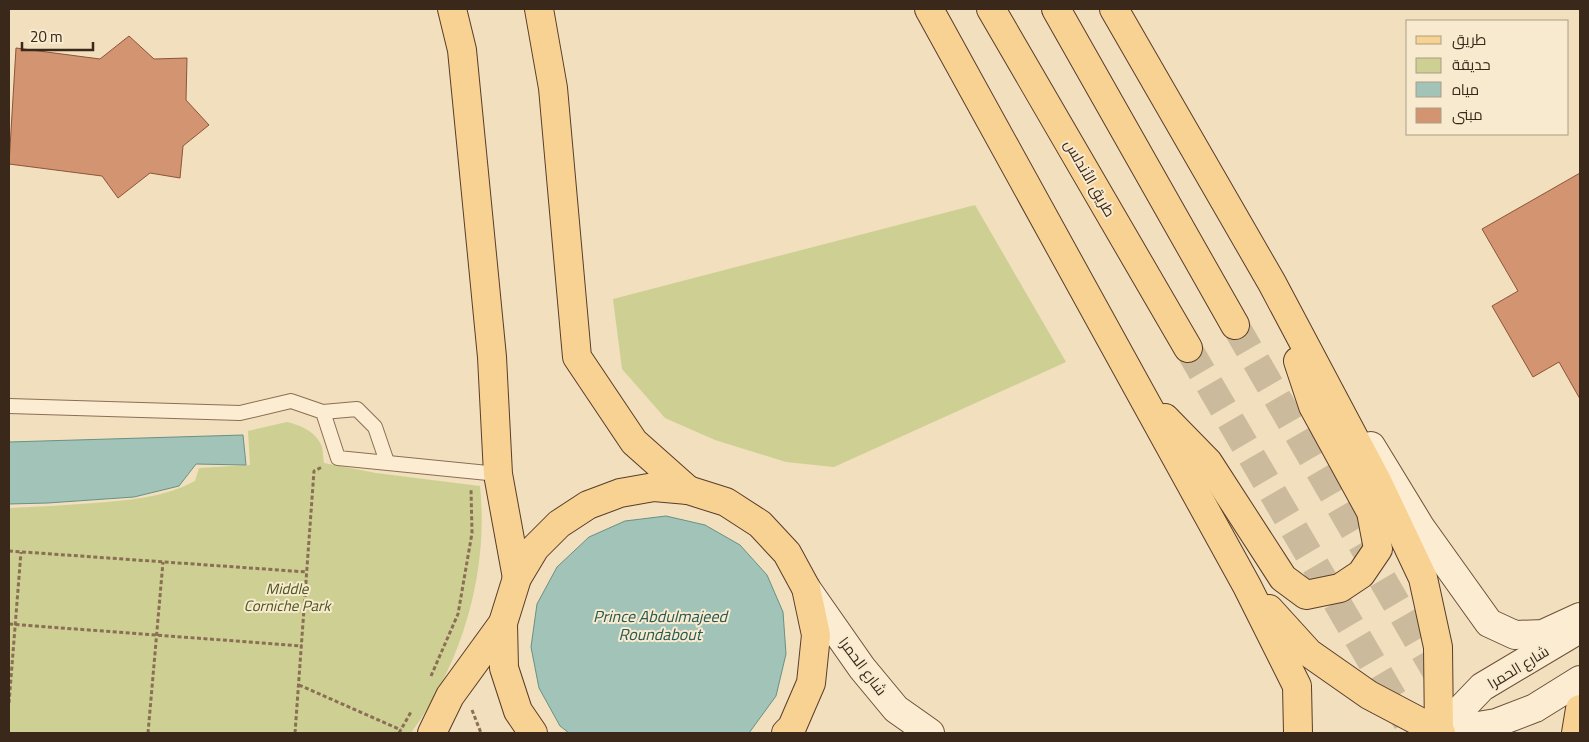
<svg xmlns="http://www.w3.org/2000/svg" width="1589" height="742" font-family="Georgia,Cairo,serif">
<style>
.green{fill:#cdd092}
.water{fill:#a2c3b7;stroke:#699185}
.building{fill:#d39471;stroke:#8d5539}
.lines{fill:none;stroke-linecap:round;stroke-linejoin:round}
.primary-tunnel{stroke:#ccba9d;stroke-width:28;stroke-dasharray:28 14;stroke-linecap:butt}
.lane-casing{stroke:#8b6f55;stroke-width:16}
.secondary-casing{stroke:#6d5039;stroke-width:30}
.primary-casing{stroke:#593d2a;stroke-width:30}
.path{stroke:#8b6f55;stroke-width:3;stroke-dasharray:4 2.5;stroke-linecap:butt}
.lane{stroke:#fcedd2;stroke-width:14}
.secondary{stroke:#fcedd2;stroke-width:28}
.primary{stroke:#f8d293;stroke-width:28}
.labels{text-anchor:middle;dominant-baseline:central;stroke-width:4;stroke-linejoin:round;paint-order:stroke}
.street-label{font-size:15px;fill:#3a281b;stroke:#f8eacf}
.park-label{font-size:15px;font-style:italic;fill:#4d5820;stroke:#f8eacf}
.water-label{font-size:16px;font-style:italic;fill:#295b55;stroke:#f8eacf}
</style>
<rect width="100%" height="100%" fill="#f1dfbe"/>
<g class="green">
<path d="M975 205 1066 362 834 467 786 462 715 440 665 418 622 369 613 299Z"/>
<path d="M287 422C300 425 317 432 322 447 323 452 323 458 324 463L376 473 480 486C489 573 462 663 411 733H9V508C37 507 65 505 94 503 129 500 163 498 195 481L199 468 250 465 248 431Z"/>
</g>
<g class="water">
<path d="M243 435 246 465 196 464 179 486 134 497 48 503 9 504V442Z"/>
<path d="M666 516 705 525 740 545 767 575 783 612 786 654 776 696 749 733H569L560 726 539 688 531 647 537 604 557 567 589 537 625 521Z"/>
</g>
<g class="building">
<path d="M129 36 154 59 187 58 186 100 209 125 183 146 180 178 150 173 118 198 102 176 9 164 16 48 100 59Z"/>
<path d="M1580 173V399L1559 362 1533 377 1492 306 1518 291 1482 229Z"/>
</g>
<g class="lines">
<g class="primary-tunnel">
<path d="M1235 325 1443 684"/>
<path d="M1188 348 1407 722"/>
</g>
<defs>
<g id="lane">
<path d="M9 406 240 413 291 401 323 412 338 458 498 474"/>
<path d="M323 412 357 409 375 427 387 462"/>
</g>
<g id="secondary">
<path d="M1371 446 1421 528 1489 623 1515 635 1543 634 1580 617"/>
<path d="M806 588 862 668 896 709 930 733"/>
<path d="M1436 733 1496 723 1535 708 1580 680"/>
<path d="M1438 733 1482 687 1571 634"/>
</g>
<g id="primary">
<path d="M452 9 462 50 492 357 498 474 517 578"/>
<path d="M539 9 553 88 577 357 634 442 688 490"/>
<path d="M929 9 1247 586 1297 686 1298 733"/>
<path d="M991 9 1188 348"/>
<path d="M1056 9 1235 325"/>
<path d="M1114 9 1272 283 1377 481 1423 578 1438 647 1439 733"/>
<path d="M1165 418 1208 462 1283 578 1306 595 1340 588 1361 574 1378 549 1371 512 1313 406 1298 361"/>
<path d="M1269 609 1309 653 1369 695 1441 733"/>
<path d="M432 733 450 696 503 623"/>
<path d="M533 733 518 711 504 668 503 623 517 578 535 548 559 524 588 505 620 493 654 487 688 490 726 502 760 524 787 553 806 588 816 635 811 683 792 727 786 733"/>
<path d="M1576 733 1580 709"/>
</g>
</defs>
<use href="#lane" class="lane-casing"/>
<use href="#secondary" class="secondary-casing"/>
<use href="#primary" class="primary-casing"/>
<g class="path">
<path d="M9 551 307 572"/>
<path d="M9 624 302 646"/>
<path d="M431 676 458 614 472 533 471 489"/>
<path d="M299 685 401 730"/>
<path d="M9 703 21 552"/>
<path d="M472 710 481 733"/>
<path d="M148 733 163 562"/>
<path d="M295 733 314 471 322 467"/>
<path d="M399 733 411 712"/>
</g>
<use href="#lane" class="lane"/>
<use href="#secondary" class="secondary"/>
<use href="#primary" class="primary"/>
</g>
<g class="labels">
<g class="street-label">
<text transform="translate(1090 178) rotate(60)">طريق الأندلس</text>
<text transform="translate(863 666) rotate(53)">شارع الحمرا</text>
<text transform="translate(1518 667) rotate(-31)">شارع الحمرا</text>
</g>
<g class="park-label">
<text x="287" y="588">Middle<tspan x="287" dy="17">Corniche Park</tspan></text>
</g>
<g class="water-label">
<text x="660" y="616">Prince Abdulmajeed<tspan x="660" dy="18">Roundabout</tspan></text>
</g>
</g>
<rect width="1589" height="742" fill="none" stroke="#3a281b" stroke-width="20"/>
<rect x="1406" y="20" width="162" height="115" fill="#f8eacf" stroke="#ac9c87"/>
<rect x="1416" y="36" width="25" height="8" fill="#f8d293" stroke="#ac9c87"/>
<text x="1452" y="45" font-size="15" fill="#3a281b">طريق</text>
<rect x="1416" y="58" width="25" height="15" fill="#cdd092" stroke="#ac9c87"/>
<text x="1452" y="70" font-size="15" fill="#3a281b">حديقة</text>
<rect x="1416" y="82" width="25" height="15" fill="#a2c3b7" stroke="#ac9c87"/>
<text x="1452" y="95" font-size="15" fill="#3a281b">مياه</text>
<rect x="1416" y="108" width="25" height="15" fill="#d39471" stroke="#ac9c87"/>
<text x="1452" y="120" font-size="15" fill="#3a281b">مبنى</text>
<path d="M22 42v8h71v-8" fill="none" stroke="#3a281b" stroke-width="2.5"/>
<text x="30" y="42" font-size="15" fill="#3a281b" stroke="#f8eacf" stroke-width="4" paint-order="stroke">20 m</text>
</svg>
